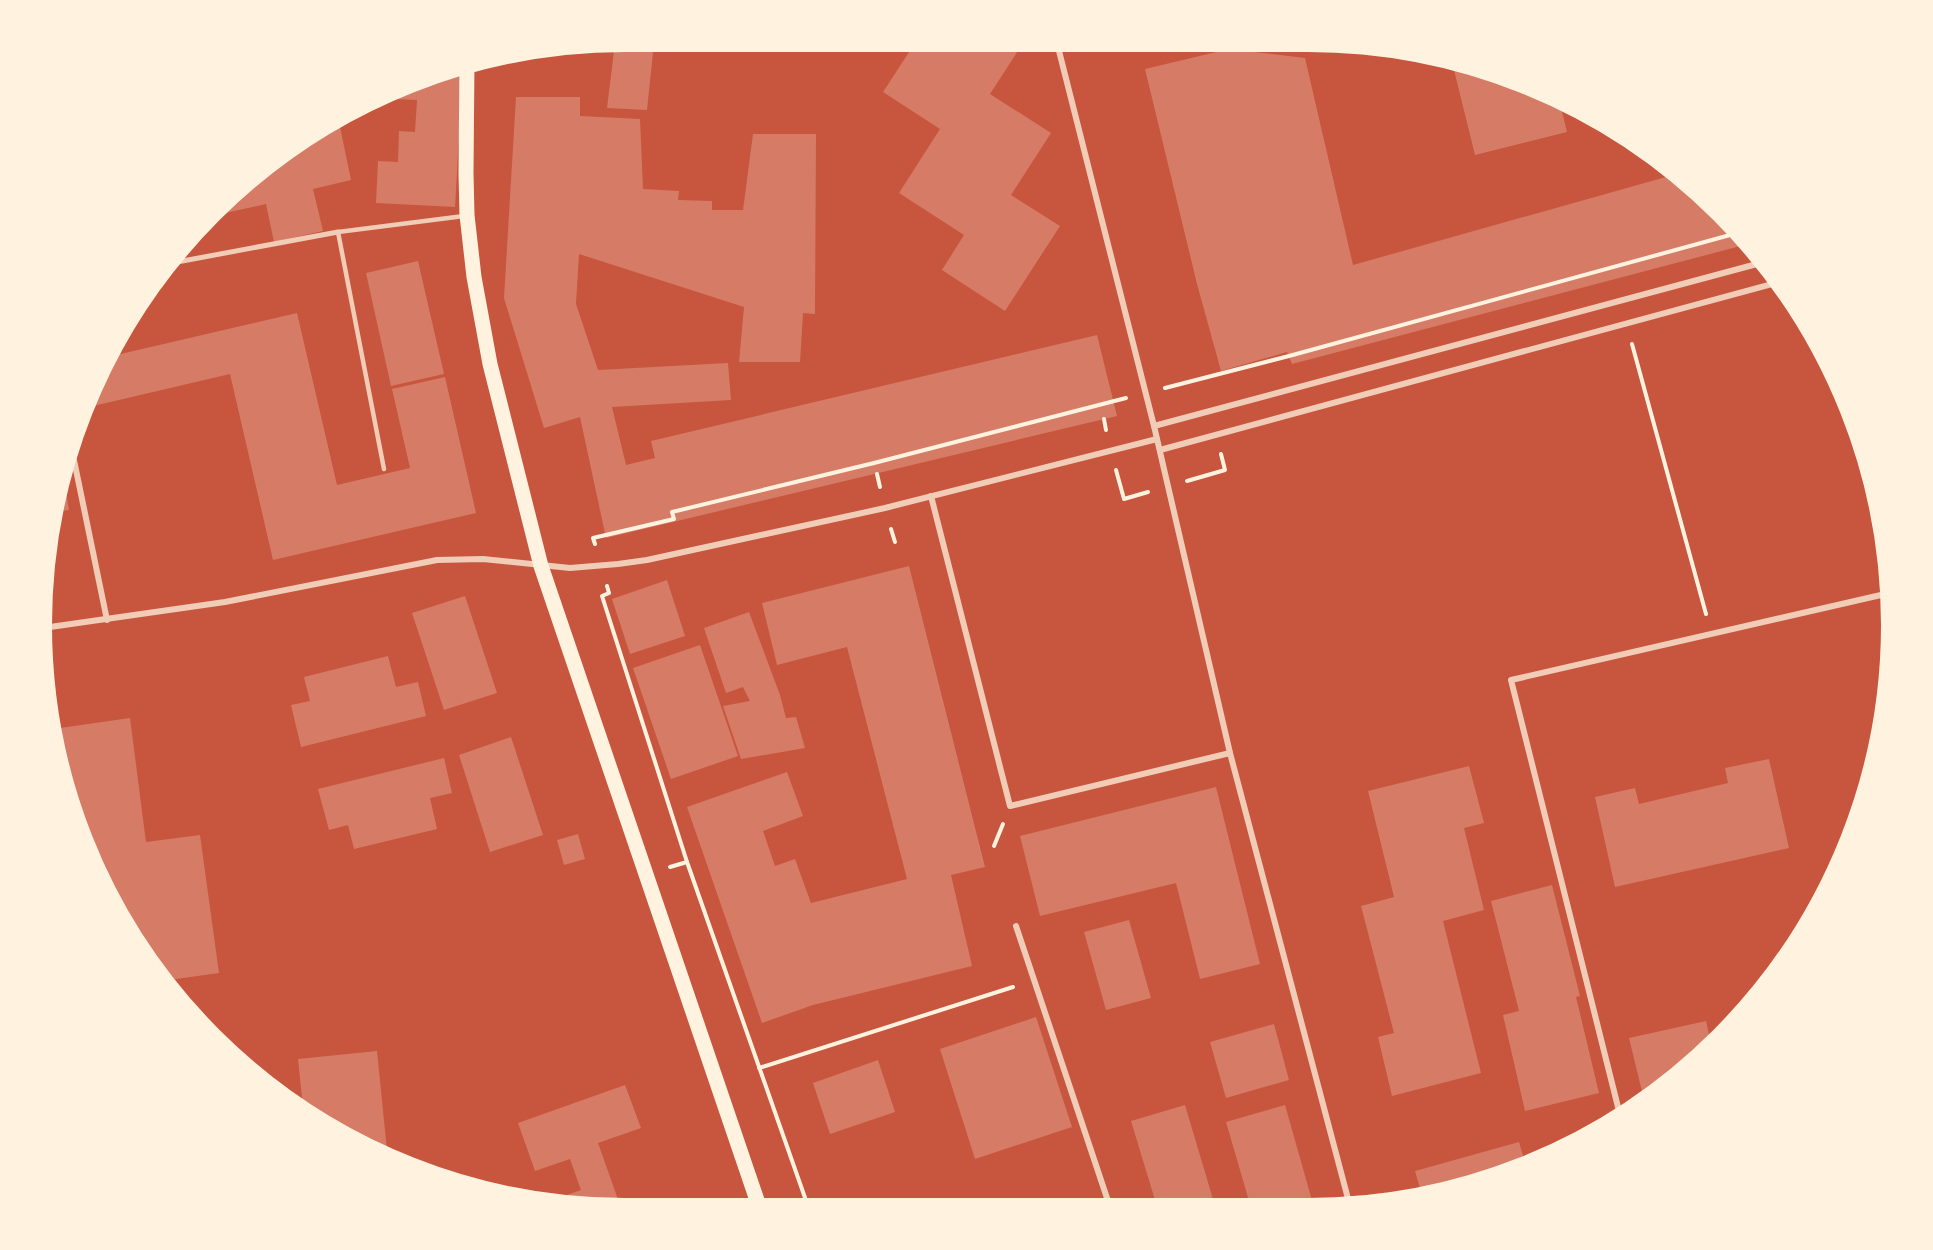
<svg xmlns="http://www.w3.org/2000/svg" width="1933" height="1250" font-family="Montserrat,sans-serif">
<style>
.building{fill:#d67c66}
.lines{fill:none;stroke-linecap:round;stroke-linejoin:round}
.path{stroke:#fff3e0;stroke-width:4}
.service{stroke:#f1ccb7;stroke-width:4.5}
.pedestrian{stroke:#f1ccb7;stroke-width:5}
.minor{stroke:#f1ccb7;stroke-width:6}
.primary{stroke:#fff3e0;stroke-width:15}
.rim{fill:none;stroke:#fff3e0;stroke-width:8}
</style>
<rect width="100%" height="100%" fill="#c8553d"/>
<g class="building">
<path d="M548 43H563V53L514 59V50Z"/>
<path d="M615 43H654L647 110 607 108Z"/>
<path d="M915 43H1023L990 94 1051 133 1011 195 1060 226 1005 311 942 270 964 235 899 193 940 129 883 92Z"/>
<path d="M1229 49 1305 58 1353 265 1680 173 1695 183 1752 243 1292 364 1287 352 1221 371 1197 284 1145 69Z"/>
<path d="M463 62 455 207 376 203 378 161 398 162 399 131 415 132 417 100 393 99 394 90 436 69Z"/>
<path d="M1457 65 1558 95 1567 132 1475 155 1453 66Z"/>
<path d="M516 97H580V116L640 119 643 189 679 191 678 200 712 201V210H743L753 134H816L815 314 803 313 800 362H739L744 307 579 254 576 304 598 370 728 363 731 400 612 407 626 465 655 458 651 441 1097 335 1117 416 606 538 580 417 544 428 504 298Z"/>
<path d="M338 117 351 180 313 189 323 231 274 242 266 204 202 218 210 209 298 137Z"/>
<path d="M418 261 444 374 391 386 366 273Z"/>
<path d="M297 313 337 485 410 468 392 389 445 377 476 513 273 560 230 374 89 407 87 401 112 356Z"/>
<path d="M62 469 69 510 54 512Z"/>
<path d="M909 566 985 867 951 875 972 966 813 1005 762 1023 687 807 787 772 803 816 763 831 775 866 795 859 811 903 907 879 847 647 777 665 762 603Z"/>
<path d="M667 580 685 636 630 654 612 599Z"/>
<path d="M465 596 497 693 444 710 412 613Z"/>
<path d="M749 612 780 695 786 718 796 717 805 748 741 759 723 706 750 701 743 687 726 693 704 628Z"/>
<path d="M700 645 738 756 671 779 633 668Z"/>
<path d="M388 656 396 687 418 682 426 716 301 747 291 705 310 701 304 677Z"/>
<path d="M130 718 146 842 200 835 219 973 162 981 136 951 111 904 106 866 92 867 82 850 57 777 53 729Z"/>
<path d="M511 737 543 835 490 852 459 755Z"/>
<path d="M444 758 452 793 430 798 437 829 354 849 348 825 329 830 318 789Z"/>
<path d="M1769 759 1789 848 1615 887 1595 797 1635 788 1639 804 1728 783 1725 768Z"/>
<path d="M1469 766 1484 823 1464 828 1484 910 1443 921 1481 1073 1392 1096 1378 1037 1394 1033 1361 906 1394 897 1368 791Z"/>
<path d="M1216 787 1260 964 1200 979 1176 883 1040 916 1020 836Z"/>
<path d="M578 834 585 859 564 865 557 840Z"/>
<path d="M1552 885 1580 996 1576 997 1599 1093 1525 1111 1503 1015 1519 1011 1491 901Z"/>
<path d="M1129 920 1151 998 1106 1010 1084 932Z"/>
<path d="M1036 1017 1072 1127 975 1159 940 1049Z"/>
<path d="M1706 1021 1712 1048 1666 1091 1645 1104 1629 1038Z"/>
<path d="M1274 1024 1289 1080 1226 1098 1210 1042Z"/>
<path d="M377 1051 388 1160 303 1107 298 1059Z"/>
<path d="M878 1060 895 1112 830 1134 813 1083Z"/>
<path d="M625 1085 641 1128 598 1143 620 1205 612 1208H572L567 1195 581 1190 570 1159 535 1171 518 1123Z"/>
<path d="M1185 1105 1215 1206 1200 1211 1158 1210 1131 1121Z"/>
<path d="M1285 1105 1315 1211H1224L1223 1208 1249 1201 1226 1122Z"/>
<path d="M1519 1142 1524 1159 1582 1143 1568 1152 1460 1193 1423 1199 1415 1171Z"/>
<path d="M431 1164 432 1176 400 1167Z"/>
</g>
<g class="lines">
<g class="path">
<path d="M1632 344 1706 614"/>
<path d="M1165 388 1289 356 1741 232"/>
<path d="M1104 419 1106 430"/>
<path d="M1116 470 1124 499 1148 492"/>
<path d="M877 474 880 487"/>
<path d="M1187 481 1225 470 1221 454"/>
<path d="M891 529 895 542"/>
<path d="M595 544 593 538 674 519 672 512 874 463 1126 398"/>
<path d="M607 586 609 593 602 596 687 862 809 1209"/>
<path d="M994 846 1003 824"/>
<path d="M670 867 687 862"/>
<path d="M759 1068 1013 987"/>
</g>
<path class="service" d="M384 469 338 232 464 216"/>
<path class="pedestrian" d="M161 265 338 232"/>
<g class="minor">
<path d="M1057 43 1154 426 1230 753 1351 1210"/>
<path d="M1154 426 1768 261"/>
<path d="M69 436 107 620"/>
<path d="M1160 450 1783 281"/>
<path d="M931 496 1010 806 1230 753"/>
<path d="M43 628 225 602 437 560 483 559 570 568 618 564 647 560 885 508 1157 439"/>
<path d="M1016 926 1111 1210"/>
<path d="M1621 1119 1511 680 1894 592"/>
</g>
<path class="primary" d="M467 61 466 173 467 215 474 277 490 364 541 566 760 1209"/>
</g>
<path d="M0 0H1933V1250H0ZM625 48H1308A577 577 0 0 1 1885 625V625A577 577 0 0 1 1308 1202H625A577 577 0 0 1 48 625V625A577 577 0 0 1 625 48Z" fill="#fff3e0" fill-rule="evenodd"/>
<path class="rim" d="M625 48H1308A577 577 0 0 1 1885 625V625A577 577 0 0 1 1308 1202H625A577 577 0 0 1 48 625V625A577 577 0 0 1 625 48Z"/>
</svg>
